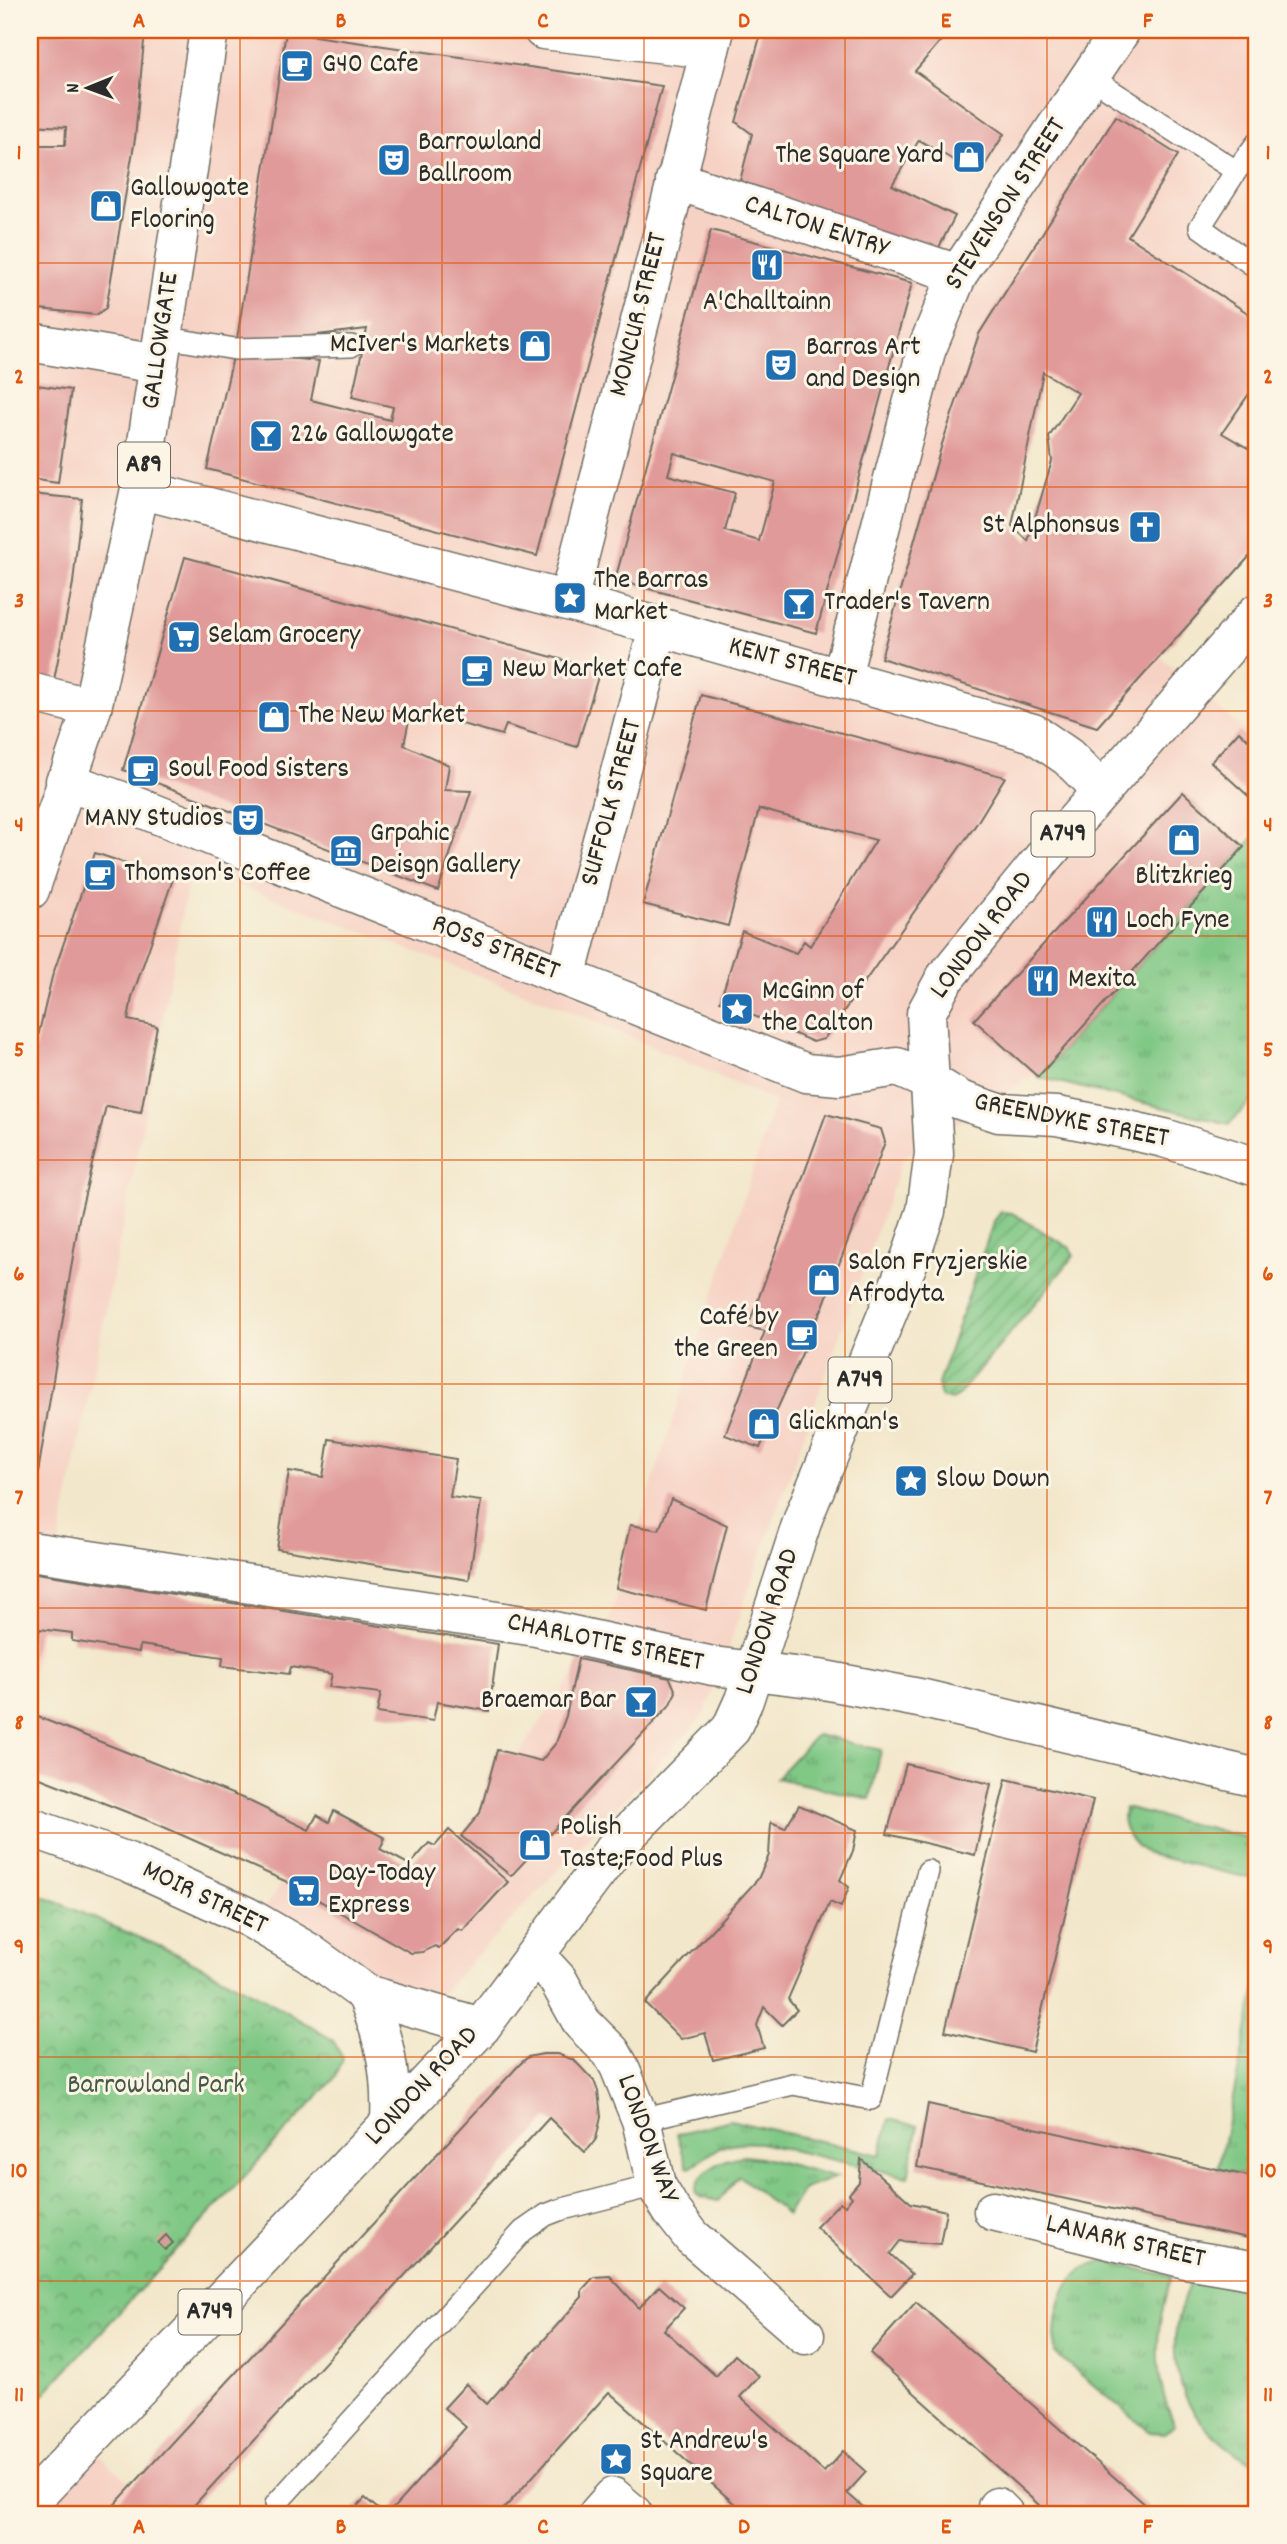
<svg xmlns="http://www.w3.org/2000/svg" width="1287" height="2544" font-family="Dekko,sans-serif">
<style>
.built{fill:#f6d2c4}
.grass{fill:url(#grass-tufts);stroke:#567a58;stroke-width:2}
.park{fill:url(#park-crowns);stroke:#567a58;stroke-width:2}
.garden{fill:url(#garden-furrows);stroke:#567a58;stroke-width:2}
.building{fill:#e09a99;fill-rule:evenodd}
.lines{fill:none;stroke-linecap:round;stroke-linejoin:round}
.lane-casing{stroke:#716d63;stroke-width:24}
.street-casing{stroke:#716d63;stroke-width:41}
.secondary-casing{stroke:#716d63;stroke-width:41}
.primary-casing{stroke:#716d63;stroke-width:41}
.lane{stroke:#fff;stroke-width:21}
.street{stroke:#fff;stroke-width:38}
.secondary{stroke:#fff;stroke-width:38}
.primary{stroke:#fff;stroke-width:38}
.grid{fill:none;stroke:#df570e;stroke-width:2;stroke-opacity:0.55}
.labels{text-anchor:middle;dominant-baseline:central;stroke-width:6;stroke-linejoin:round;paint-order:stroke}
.shield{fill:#fcf5e5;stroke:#6a6863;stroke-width:2}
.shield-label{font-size:26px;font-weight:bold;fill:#2b2b2b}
.poi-label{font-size:28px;fill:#2b2b2b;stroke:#fcf5e5;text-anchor:start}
.street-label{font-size:28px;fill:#2b2b2b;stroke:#fcf5e5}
.park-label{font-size:28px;fill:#445a46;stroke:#fcf5e5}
.neatline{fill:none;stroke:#df570e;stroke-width:2.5}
.grid-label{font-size:23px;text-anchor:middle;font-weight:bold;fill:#df570e}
</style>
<defs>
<pattern id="grass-tufts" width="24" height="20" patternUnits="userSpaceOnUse" patternTransform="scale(1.75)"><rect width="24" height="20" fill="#80c885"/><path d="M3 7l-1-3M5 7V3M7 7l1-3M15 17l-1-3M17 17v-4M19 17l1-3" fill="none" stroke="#69a36d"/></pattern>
<pattern id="park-crowns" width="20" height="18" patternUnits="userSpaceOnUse" patternTransform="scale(1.75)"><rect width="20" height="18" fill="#80c885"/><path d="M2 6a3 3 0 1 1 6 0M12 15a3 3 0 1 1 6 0" fill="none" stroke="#69a36d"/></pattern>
<pattern id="garden-furrows" width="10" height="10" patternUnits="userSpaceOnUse" patternTransform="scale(1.75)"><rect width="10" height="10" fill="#80c885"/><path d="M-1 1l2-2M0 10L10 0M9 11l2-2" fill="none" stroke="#69a36d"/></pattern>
</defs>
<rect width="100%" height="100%" fill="#fcf5e5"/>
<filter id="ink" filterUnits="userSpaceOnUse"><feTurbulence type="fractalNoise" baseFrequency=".0143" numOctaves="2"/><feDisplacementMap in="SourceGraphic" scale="14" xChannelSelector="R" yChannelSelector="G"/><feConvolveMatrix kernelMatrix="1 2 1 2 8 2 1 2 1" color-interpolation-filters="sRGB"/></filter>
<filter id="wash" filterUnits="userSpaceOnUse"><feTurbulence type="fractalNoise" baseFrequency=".00686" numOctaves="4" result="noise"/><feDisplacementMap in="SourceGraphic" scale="28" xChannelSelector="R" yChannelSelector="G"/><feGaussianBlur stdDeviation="1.57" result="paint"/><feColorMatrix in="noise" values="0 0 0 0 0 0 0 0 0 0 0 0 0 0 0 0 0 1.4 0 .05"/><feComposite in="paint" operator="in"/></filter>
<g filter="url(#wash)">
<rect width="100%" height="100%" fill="#f2e7ca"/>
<g class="built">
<path d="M36 30H1257V514L1043 377 1012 526 1257 742V826L1038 1072 903 1158 704 1715 442 1993 379 1988 261 1914 303 1851 419 1896 606 1628 775 1101 559 1006 191 867 140 1141 30 1687V135Z"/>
<path d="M89 2446 166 2514H30Z"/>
</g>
<g class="grass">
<path d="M1257 833V1095L1229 1124 1038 1077Z"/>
<path d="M816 1735 881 1750 870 1799 776 1778Z"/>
<path d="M1124 1808 1257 1840V1880L1148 1854C1131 1845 1120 1828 1124 1808Z"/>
<path d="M1257 1982V2101L1250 2105 1256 2122 1247 2129 1257 2152V2178L1218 2169Z"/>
<path d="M889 2119 918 2126 908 2177 760 2143C726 2140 717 2148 690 2168L687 2167 677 2134 730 2120 880 2155Z"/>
<path d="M744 2156 768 2159 837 2177 803 2189 787 2215 739 2176 718 2201 700 2197 696 2193C696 2171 725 2158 744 2156Z"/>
<path d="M1103 2262 1172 2276C1154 2328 1151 2374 1175 2425L1164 2433 1150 2432 1055 2353C1054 2326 1056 2287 1082 2270 1087 2266 1096 2264 1103 2262Z"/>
<path d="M1195 2279 1257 2292V2463C1241 2459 1229 2448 1217 2438 1168 2394 1165 2337 1191 2280Z"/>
</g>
<path class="park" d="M30 1891 171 1951 263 1998 333 2040 343 2059 336 2077 30 2409Z"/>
<path class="garden" d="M1001 1212 1012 1213 1070 1248 1074 1256 957 1397 951 1400 941 1397 938 1384 994 1221Z"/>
<g id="blocks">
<g class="building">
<path d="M32 30H145L135 139 110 285 106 308 96 315 30 308 31 145H65L66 127 30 125Z"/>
<path d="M762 30H950L915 71 1004 134 979 175 919 140 892 185 955 216 933 259 740 181 752 134 736 122Z"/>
<path d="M286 32 662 86 537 556 207 469 234 353 319 361 311 400 390 420 393 407 352 397 367 329 236 345Z"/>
<path d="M1116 116 1178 155 1128 236 1257 319V395L1251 391 1222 433 1251 450 1257 443V548L1097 727 881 658 942 444 979 334ZM1043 372 1078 393 1049 437 1052 461 1028 541 1012 526Z"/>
<path d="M711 230 912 283 816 633 615 580ZM674 453 775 482 759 541 725 531 735 493 668 475Z"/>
<path d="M30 384 71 390 58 483 30 479Z"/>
<path d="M30 494 82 499 73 583 53 685 30 680Z"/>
<path d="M185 557 600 670 577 747 506 725 502 735 411 710 404 745 449 765 445 790 471 791 438 891 123 770Z"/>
<path d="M701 695 1005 777 977 823 824 1039 813 1042 720 1001 742 931 796 953 804 941 810 946 876 840 759 809 728 926 643 904Z"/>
<path d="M30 708 34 709 39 721 30 746Z"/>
<path d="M1239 731 1257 748V804L1211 762Z"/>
<path d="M1183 792 1244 847 1038 1077 974 1020Z"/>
<path d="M95 853 173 879 132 997 128 1020 157 1026 141 1112 106 1106 79 1219 32 1510 30 1509V1070L52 977Z"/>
<path d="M826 1114 881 1129 885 1142 824 1304 760 1448 725 1435 765 1331 748 1327Z"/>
<path d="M329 1439 456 1459 450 1497 481 1501 469 1580 277 1549 289 1471 323 1477Z"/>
<path d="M671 1499 727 1525 706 1610 616 1588 630 1525 659 1530Z"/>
<path d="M30 1572 498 1644 489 1711 437 1702 433 1721 377 1713 381 1693 329 1687 332 1674 291 1667 289 1674 222 1666 223 1657 140 1645 139 1652 72 1641V1633L40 1629 30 1660Z"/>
<path d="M578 1659 670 1678 676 1692 669 1706 511 1876 461 1836 480 1813 497 1750 541 1761 556 1743 566 1716Z"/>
<path d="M30 1694 35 1695 33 1715 247 1800 309 1830 317 1815 329 1822 334 1811 385 1838 380 1849 410 1865 429 1843 435 1846 449 1830 508 1882 463 1931 458 1929 439 1948 435 1946 423 1952 411 1953 285 1881 157 1824 30 1774Z"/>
<path d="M906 1764 991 1784 975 1855 887 1834Z"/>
<path d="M1006 1779 1093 1800 1032 2052 945 2031Z"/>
<path d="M799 1805 857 1830 853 1851 840 1880 849 1887 841 1907 830 1902 788 1999 797 2010 782 2025 764 2007 757 2025 764 2048 713 2060 705 2033 681 2039 645 2003 758 1879 769 1855 771 1822 785 1828Z"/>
<path d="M543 2054H557L574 2060 594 2081 598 2091 601 2117 596 2139 590 2147 585 2152 549 2118 187 2513 189 2514H106L519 2065 528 2057Z"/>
<path d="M928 2104 1257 2178V2240L917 2167Z"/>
<path d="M861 2159 911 2203 946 2211 940 2244 900 2241 890 2254 912 2274 891 2296 816 2227 840 2202 845 2206 852 2197 849 2194 859 2182Z"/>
<path d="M166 2235 173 2243 165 2250 158 2243Z"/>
<path d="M610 2276 639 2308 659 2286 684 2308 664 2330 716 2376 735 2355 759 2376 740 2397 824 2472 843 2451 866 2472 847 2493 871 2514H746L609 2392 499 2514H388L466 2427 444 2408 466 2384 487 2404 582 2297V2290L594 2277Z"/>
<path d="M916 2302 1156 2514H1049L870 2353Z"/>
<path d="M365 2498 384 2514H350Z"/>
</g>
</g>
</g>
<g filter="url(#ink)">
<use href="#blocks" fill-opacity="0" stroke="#716d63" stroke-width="2"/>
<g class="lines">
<defs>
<g id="lane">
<path d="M1090 77 1236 171 1200 227 1257 268"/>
<path d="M1236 171 1257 143"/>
<path d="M162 337 235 349 351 346"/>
<path d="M641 2120 793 2084 871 2099 928 1871"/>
<path d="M276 2504 523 2231 546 2215 559 2210 656 2185"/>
</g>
<g id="street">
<path d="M543 30 710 49"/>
<path d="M675 180 958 274"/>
<path d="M30 342 157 364"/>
<path d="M140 489 568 601 1033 733 1068 757 1101 790"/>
<path d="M568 601 715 30"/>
<path d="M842 676 926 351 958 274 1121 30"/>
<path d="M30 692 92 708"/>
<path d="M65 781 136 806 806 1073 839 1076 897 1067 929 1081 960 1100 999 1113 1057 1116 1119 1128 1164 1138 1257 1167"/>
<path d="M566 977 658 628"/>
<path d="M30 1551 536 1627 713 1666 819 1679 924 1699 1257 1778"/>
<path d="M536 1956 558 1980 582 2023 611 2052 619 2066 641 2120 656 2185 671 2210 692 2237 805 2335"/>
<path d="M993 2211 1186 2259 1257 2271"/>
<path d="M997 2507 1004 2514"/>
<path d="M598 2514 613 2497 633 2514"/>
</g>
<g id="secondary">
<path d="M30 1827 128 1862 246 1916 308 1952 366 1994 481 2027"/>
<path d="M366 1994C385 2040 392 2072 390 2122"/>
</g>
<g id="primary">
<path d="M30 890 92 708 140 489 209 30"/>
<path d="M30 2502 481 2027 618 1844 731 1729 744 1700 804 1516 911 1256 926 1211 934 1154 926 1013 945 978 1043 858 1257 613"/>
</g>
</defs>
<use href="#lane" class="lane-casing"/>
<use href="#street" class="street-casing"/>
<use href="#secondary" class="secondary-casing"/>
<use href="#primary" class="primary-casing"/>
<use href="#lane" class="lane"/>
<use href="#street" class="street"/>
<use href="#secondary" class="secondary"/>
<use href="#primary" class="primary"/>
</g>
</g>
<path class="grid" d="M240 30V2514M442 30V2514M644 30V2514M845 30V2514M1047 30V2514M30 263H1257M30 487H1257M30 711H1257M30 936H1257M30 1160H1257M30 1384H1257M30 1608H1257M30 1833H1257M30 2057H1257M30 2281H1257"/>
<defs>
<symbol id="cafe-square" viewBox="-11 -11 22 22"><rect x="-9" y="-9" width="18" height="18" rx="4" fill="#1f6fb2" stroke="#fcf5e5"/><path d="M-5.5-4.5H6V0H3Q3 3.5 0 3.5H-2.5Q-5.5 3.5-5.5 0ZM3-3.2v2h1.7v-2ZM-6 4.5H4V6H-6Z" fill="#fff"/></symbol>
<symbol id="shop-square" viewBox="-11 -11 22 22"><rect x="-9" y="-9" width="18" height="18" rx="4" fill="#1f6fb2" stroke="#fcf5e5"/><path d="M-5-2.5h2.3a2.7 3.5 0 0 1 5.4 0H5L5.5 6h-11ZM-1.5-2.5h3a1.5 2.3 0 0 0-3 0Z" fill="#fff"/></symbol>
<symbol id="theatre-square" viewBox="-11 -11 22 22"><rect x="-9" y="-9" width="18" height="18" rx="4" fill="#1f6fb2" stroke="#fcf5e5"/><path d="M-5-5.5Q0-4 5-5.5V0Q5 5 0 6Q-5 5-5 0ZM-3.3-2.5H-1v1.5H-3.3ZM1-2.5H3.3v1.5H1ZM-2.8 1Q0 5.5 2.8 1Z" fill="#fff"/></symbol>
<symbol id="restaurant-square" viewBox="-11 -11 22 22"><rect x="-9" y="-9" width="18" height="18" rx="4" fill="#1f6fb2" stroke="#fcf5e5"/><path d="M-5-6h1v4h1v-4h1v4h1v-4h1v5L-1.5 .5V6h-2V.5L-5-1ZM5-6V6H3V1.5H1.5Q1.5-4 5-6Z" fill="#fff"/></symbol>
<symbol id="bar-square" viewBox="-11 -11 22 22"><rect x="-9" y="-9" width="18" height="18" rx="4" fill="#1f6fb2" stroke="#fcf5e5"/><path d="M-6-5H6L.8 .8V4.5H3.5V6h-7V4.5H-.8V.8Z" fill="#fff"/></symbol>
<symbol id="church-square" viewBox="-11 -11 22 22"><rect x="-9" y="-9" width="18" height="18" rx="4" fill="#1f6fb2" stroke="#fcf5e5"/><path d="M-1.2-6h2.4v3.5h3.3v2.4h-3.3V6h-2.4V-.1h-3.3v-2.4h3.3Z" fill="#fff"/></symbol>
<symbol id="sight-square" viewBox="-11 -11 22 22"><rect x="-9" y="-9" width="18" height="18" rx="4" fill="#1f6fb2" stroke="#fcf5e5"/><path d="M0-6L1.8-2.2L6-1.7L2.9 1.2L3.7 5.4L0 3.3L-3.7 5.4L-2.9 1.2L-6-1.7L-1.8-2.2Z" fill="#fff"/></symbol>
<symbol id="supermarket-square" viewBox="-11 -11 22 22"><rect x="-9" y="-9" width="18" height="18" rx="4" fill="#1f6fb2" stroke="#fcf5e5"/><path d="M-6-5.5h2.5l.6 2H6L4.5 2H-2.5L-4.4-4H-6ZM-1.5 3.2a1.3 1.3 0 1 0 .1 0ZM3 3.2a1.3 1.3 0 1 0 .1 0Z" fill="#fff"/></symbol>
<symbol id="museum-square" viewBox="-11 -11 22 22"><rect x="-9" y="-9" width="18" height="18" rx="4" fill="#1f6fb2" stroke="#fcf5e5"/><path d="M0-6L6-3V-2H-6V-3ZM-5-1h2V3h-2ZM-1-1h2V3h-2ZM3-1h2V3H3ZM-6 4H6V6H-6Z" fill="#fff"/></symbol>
</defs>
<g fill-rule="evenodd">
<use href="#cafe-square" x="278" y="47" width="38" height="38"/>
<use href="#shop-square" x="950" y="138" width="38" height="38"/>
<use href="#theatre-square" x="375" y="141" width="38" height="38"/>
<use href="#shop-square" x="87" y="187" width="38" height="38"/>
<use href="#restaurant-square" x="748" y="246" width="38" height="38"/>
<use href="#shop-square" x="516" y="327" width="38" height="38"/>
<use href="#theatre-square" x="762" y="346" width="38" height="38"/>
<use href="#bar-square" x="247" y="417" width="38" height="38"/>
<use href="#church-square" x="1126" y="508" width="38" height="38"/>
<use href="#sight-square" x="551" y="579" width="38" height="38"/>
<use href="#bar-square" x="780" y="585" width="38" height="38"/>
<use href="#supermarket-square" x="165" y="618" width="38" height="38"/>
<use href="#cafe-square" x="458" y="652" width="38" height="38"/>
<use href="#shop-square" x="255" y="698" width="38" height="38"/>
<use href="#cafe-square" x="124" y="752" width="38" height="38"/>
<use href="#theatre-square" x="229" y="801" width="38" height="38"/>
<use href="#shop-square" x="1165" y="821" width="38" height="38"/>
<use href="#museum-square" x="327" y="832" width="38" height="38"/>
<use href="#cafe-square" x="81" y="856" width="38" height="38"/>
<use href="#restaurant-square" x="1083" y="903" width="38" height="38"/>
<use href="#restaurant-square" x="1024" y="962" width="38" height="38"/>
<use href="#sight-square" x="718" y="990" width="38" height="38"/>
<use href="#shop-square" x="805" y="1261" width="38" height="38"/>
<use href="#cafe-square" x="783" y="1316" width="38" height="38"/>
<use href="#shop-square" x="745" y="1405" width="38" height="38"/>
<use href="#sight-square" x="892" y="1462" width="38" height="38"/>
<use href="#bar-square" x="622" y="1683" width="38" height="38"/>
<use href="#shop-square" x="516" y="1826" width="38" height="38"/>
<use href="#supermarket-square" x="285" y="1872" width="38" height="38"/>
<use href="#sight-square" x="597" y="2440" width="38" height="38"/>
</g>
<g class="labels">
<g class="shield">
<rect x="118" y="442.5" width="52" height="45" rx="5"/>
<rect x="1031.5" y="811.5" width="63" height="45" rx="5"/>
<rect x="828.5" y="1357.5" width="63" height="45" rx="5"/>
<rect x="178.5" y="2289.5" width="63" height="45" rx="5"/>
</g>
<g class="shield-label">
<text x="144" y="465">A89</text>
<text x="1063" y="834">A749</text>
<text x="860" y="1380">A749</text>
<text x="210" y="2312">A749</text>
</g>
<g class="poi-label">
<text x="322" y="66">G40 Cafe</text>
<text x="418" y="144">Barrowland<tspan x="418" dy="32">Ballroom</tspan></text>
<text x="944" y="157" text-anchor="end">The Square Yard</text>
<text x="130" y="190">Gallowgate<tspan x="130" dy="32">Flooring</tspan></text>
<text x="767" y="304" text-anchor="middle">A'Challtainn</text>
<text x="510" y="346" text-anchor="end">McIver's Markets</text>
<text x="806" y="349">Barras Art<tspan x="806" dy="32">and Design</tspan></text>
<text x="290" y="436">226 Gallowgate</text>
<text x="1120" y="527" text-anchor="end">St Alphonsus</text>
<text x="594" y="582">The Barras<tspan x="594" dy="32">Market</tspan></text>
<text x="824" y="604">Trader's Tavern</text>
<text x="208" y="637">Selam Grocery</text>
<text x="502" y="671">New Market Cafe</text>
<text x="298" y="717">The New Market</text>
<text x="168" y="771">Soul Food Sisters</text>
<text x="224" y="820" text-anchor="end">MANY Studios</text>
<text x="370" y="835">Grpahic<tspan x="370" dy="32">Deisgn Gallery</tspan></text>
<text x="124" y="875">Thomson's Coffee</text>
<text x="1184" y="878" text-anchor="middle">Blitzkrieg</text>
<text x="1126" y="922">Loch Fyne</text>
<text x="1068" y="981">Mexita</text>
<text x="762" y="993">McGinn of<tspan x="762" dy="32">the Calton</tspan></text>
<text x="848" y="1264">Salon Fryzjerskie<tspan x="848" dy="32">Afrodyta</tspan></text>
<text x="778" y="1319" text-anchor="end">Café by<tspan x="778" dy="32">the Green</tspan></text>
<text x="788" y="1424">Glickman's</text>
<text x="936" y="1481">Slow Down</text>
<text x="616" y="1702" text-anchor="end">Braemar Bar</text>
<text x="560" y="1829">Polish<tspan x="560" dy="32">Taste;Food Plus</tspan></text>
<text x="328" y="1875">Day-Today<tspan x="328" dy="32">Express</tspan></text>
<text x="640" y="2443">St Andrew's<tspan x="640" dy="32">Square</tspan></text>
</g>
<g class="street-label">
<text transform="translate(1007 205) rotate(-57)">STEVENSON STREET</text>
<text transform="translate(816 228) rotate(18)">CALTON ENTRY</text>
<text transform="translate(640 315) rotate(-76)">MONCUR STREET</text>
<text transform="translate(162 341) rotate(-82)">GALLOWGATE</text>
<text transform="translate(792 664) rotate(15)">KENT STREET</text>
<text transform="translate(613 803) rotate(-75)">SUFFOLK STREET</text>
<text transform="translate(983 936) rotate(-53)">LONDON ROAD</text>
<text transform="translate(495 949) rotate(22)">ROSS STREET</text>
<text transform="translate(1071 1122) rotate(11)">GREENDYKE STREET</text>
<text transform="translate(769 1622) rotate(-72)">LONDON ROAD</text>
<text transform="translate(605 1644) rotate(12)">CHARLOTTE STREET</text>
<text transform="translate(204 1899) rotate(26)">MOIR STREET</text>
<text transform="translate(423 2087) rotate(-47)">LONDON ROAD</text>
<text transform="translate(646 2139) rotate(70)">LONDON WAY</text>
<text transform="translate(1125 2243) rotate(13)">LANARK STREET</text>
</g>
<g class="park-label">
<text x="156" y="2087">Barrowland Park</text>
</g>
</g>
<rect width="1287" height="2544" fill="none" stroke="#fcf5e5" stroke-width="77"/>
<g transform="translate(88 88) rotate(269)" stroke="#fcf5e5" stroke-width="5" paint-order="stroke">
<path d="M0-5L12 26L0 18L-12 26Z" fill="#2b2b2b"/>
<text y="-10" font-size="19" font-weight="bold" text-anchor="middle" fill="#2b2b2b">N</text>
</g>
<rect x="38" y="38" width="1210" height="2468" class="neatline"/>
<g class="grid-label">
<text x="139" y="27">A</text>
<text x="341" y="27">B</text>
<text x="543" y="27">C</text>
<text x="744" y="27">D</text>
<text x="946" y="27">E</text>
<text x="1148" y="27">F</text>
<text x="19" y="159">1</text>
<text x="1268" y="159">1</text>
<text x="19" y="383">2</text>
<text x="1268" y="383">2</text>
<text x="19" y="607">3</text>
<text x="1268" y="607">3</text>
<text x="19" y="831">4</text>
<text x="1268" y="831">4</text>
<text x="19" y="1056">5</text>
<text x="1268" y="1056">5</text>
<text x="19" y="1280">6</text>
<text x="1268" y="1280">6</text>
<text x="19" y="1504">7</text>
<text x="1268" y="1504">7</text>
<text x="19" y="1729">8</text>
<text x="1268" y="1729">8</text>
<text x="19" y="1953">9</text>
<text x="1268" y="1953">9</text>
<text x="19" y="2177">10</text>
<text x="1268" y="2177">10</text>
<text x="19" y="2401">11</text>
<text x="1268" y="2401">11</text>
<text x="139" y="2533">A</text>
<text x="341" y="2533">B</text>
<text x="543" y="2533">C</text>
<text x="744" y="2533">D</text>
<text x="946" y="2533">E</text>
<text x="1148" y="2533">F</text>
</g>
</svg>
